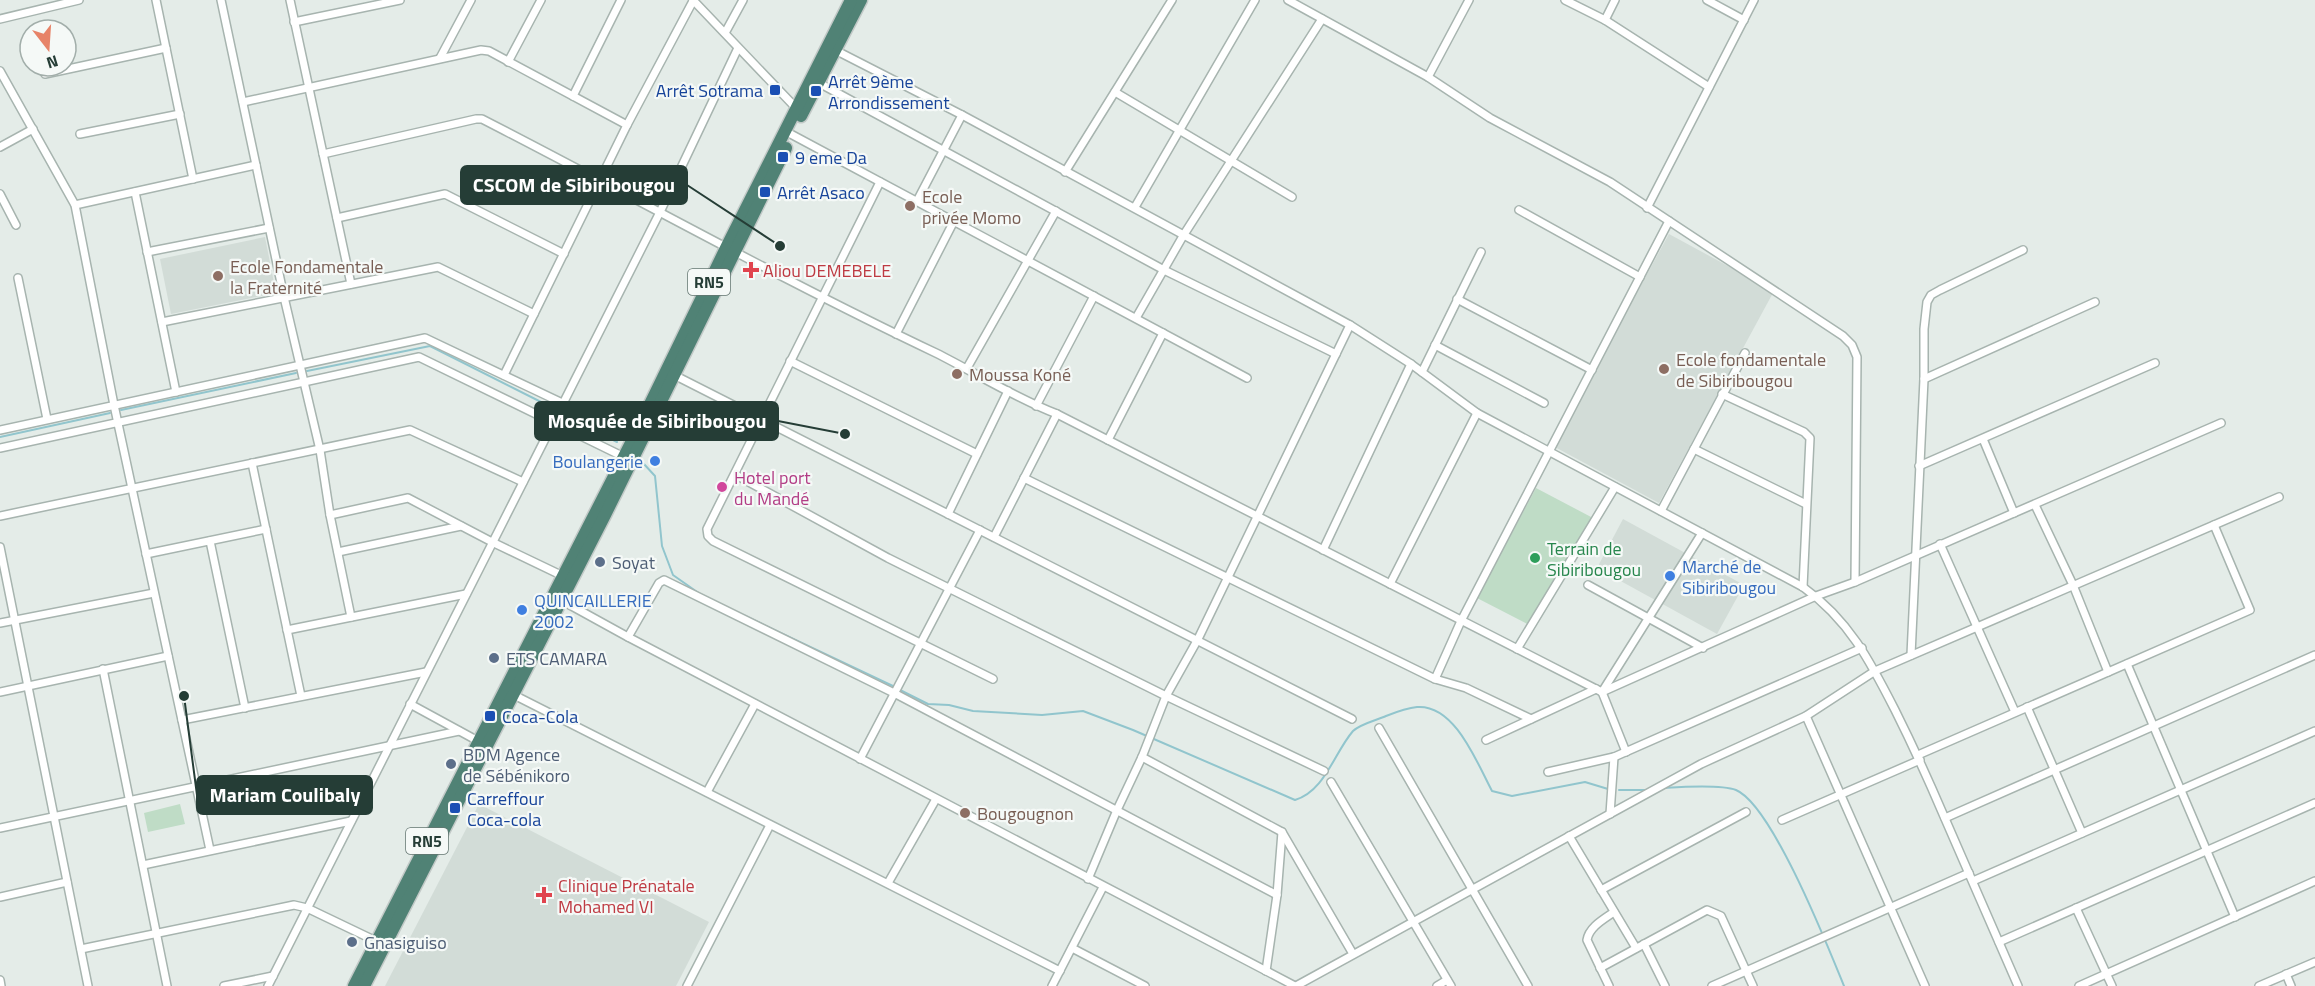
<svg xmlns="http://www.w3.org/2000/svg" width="2315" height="986" font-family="'Titillium Web',sans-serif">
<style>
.built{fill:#d2dcd7}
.green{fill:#bfdcc6}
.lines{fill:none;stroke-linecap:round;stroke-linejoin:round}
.stream{stroke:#91c5cd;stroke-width:2}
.minor-casing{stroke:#a7b4af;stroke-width:10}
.trunk-casing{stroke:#c2c9c7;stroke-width:15}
.minor{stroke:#fff;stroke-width:7}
.trunk{stroke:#508275;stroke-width:12}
.transit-dot{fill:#1a4fb4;stroke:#f5f9f7;stroke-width:2}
.education-dot{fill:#8d6e63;stroke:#f5f9f7;stroke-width:2}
.health-dot{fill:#e0444e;stroke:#f5f9f7;stroke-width:2}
.shop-dot{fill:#3f7fe0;stroke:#f5f9f7;stroke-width:2}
.hotel-dot{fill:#d1479c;stroke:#f5f9f7;stroke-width:2}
.leisure-dot{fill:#2e9e5b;stroke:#f5f9f7;stroke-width:2}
.service-dot{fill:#5c6f8a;stroke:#f5f9f7;stroke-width:2}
.labels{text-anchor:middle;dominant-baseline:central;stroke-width:4.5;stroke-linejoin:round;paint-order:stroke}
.shield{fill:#f5f9f7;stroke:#637570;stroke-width:1.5}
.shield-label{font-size:16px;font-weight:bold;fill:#253d36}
.transit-label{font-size:18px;fill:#164399;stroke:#f5f9f7;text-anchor:start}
.education-label{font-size:18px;fill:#785e54;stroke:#f5f9f7;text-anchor:start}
.health-label{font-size:18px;fill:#be3a42;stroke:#f5f9f7;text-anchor:start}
.shop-label{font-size:18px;fill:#366cbe;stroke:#f5f9f7;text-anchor:start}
.hotel-label{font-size:18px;fill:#b23c85;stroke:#f5f9f7;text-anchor:start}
.leisure-label{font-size:18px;fill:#27864d;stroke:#f5f9f7;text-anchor:start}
.service-label{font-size:18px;fill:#4e5e75;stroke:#f5f9f7;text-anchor:start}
.leader{fill:none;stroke:#253d36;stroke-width:2}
.callout-dot{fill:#253d36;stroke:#f5f9f7;stroke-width:2}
.callout{fill:#253d36;stroke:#253d36;stroke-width:2}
.callout-label{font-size:20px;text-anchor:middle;font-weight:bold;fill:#fff}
</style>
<rect width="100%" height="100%" fill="#e4ece8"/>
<g class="built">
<path d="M1669 234 1774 291 1659 503 1553 446Z"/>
<path d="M265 237 276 293 171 314 160 259Z"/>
<path d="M1623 519 1744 585 1717 634 1597 568Z"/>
<path d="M479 804 709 922 676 986H385Z"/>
</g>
<g class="green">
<path d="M1536 488 1593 518 1535 628 1477 598Z"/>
<path d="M180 804 185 824 148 832 144 813Z"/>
</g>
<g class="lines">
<g class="stream">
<path d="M307 371 430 346 551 407"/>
<path d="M121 410 296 373"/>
<path d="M561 413 617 442"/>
<path d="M0 437 110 413"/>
<path d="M643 463 655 476 662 546 673 575 700 594"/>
<path d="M743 615 895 687"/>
<path d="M900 690 928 704 949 705 973 711 1042 715 1083 711 1133 730 1295 800C1325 791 1334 753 1353 731 1360 724 1377 720 1386 716 1396 712 1406 708 1417 707 1455 704 1477 763 1492 791L1512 796 1585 782 1608 789"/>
<path d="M1663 788C1680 787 1720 784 1736 790 1772 805 1828 947 1844 986"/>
<path d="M1619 790H1648"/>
</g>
<defs>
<g id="minor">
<path d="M156 0 193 179"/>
<path d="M221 0 284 297 320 450 330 515 351 617"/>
<path d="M290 0 351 284"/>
<path d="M693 0 797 109"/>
<path d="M1288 0 1428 77 1490 118 1610 182 1843 336 1852 345 1857 357 1855 582"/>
<path d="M1565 0 1605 20 1709 87"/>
<path d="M1707 0 1744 20"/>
<path d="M0 19 79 0"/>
<path d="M1605 20 1615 0"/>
<path d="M294 22 400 0"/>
<path d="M725 33 743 0"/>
<path d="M835 50 962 115 1350 325 1411 364 1477 413 1803 587C1849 620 1870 661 1895 710 1912 744 1928 779 1943 814 1968 871 1993 929 2018 986"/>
<path d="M440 58 471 0"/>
<path d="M508 62 541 0"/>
<path d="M0 71 75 205 114 405 210 850"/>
<path d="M45 74 166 48"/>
<path d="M1428 77 1469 0"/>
<path d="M819 83 1164 270 1336 354"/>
<path d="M1115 92 1292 197"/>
<path d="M573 96 621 0"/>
<path d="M243 102 481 50 489 51 627 125"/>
<path d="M785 131 1247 378"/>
<path d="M80 134 180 114"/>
<path d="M0 147 33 129"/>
<path d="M323 154 476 119H482C634 197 782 280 936 353 976 373 1015 398 1057 414L1596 689 1602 692 1626 752"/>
<path d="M1065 172 1172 0"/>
<path d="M880 182 707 529 708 536 713 541 993 679"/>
<path d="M135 192 176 392"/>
<path d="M0 194 16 225"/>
<path d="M917 201 962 115"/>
<path d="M75 205 256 165"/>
<path d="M1135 207 1255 0"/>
<path d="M1647 208 1754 0"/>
<path d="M1519 210 1640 277"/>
<path d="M337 218 445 194 564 254"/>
<path d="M147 252 269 228"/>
<path d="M18 278 47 419"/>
<path d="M1457 299 1592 370"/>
<path d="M1136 318 1183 236 1322 19"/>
<path d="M162 322 438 267 534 314"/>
<path d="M896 334 954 221"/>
<path d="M1435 345 1544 403"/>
<path d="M790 361 977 454"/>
<path d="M967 368 1056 211"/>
<path d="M1422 372 1481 252"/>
<path d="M504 375 627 125 693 1"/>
<path d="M674 375 1352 719"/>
<path d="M1924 379 2095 302"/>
<path d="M1722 394 1804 432 1810 438 1803 587"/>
<path d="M1036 406 1094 296"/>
<path d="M0 430 425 338 634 437"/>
<path d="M1983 439 2014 513"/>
<path d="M1108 440 1163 333"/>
<path d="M0 448 419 357 624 457"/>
<path d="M1694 449 1806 504"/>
<path d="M252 463 301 696"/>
<path d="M1919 466 2155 363"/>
<path d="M736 475 888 558 1166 696 1324 771"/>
<path d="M1024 478 1435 679 1466 688 1531 719"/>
<path d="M2035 505 2073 585 2108 672"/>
<path d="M1661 511 1745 353"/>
<path d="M948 514 1008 391"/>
<path d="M330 515 408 498 492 542 565 577"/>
<path d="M0 516 410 430 523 482"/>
<path d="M994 537 1057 414"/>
<path d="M210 541 245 708"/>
<path d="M1940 544 2015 712"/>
<path d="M0 547 88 986"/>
<path d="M1323 550 1411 364"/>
<path d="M338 552 461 526"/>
<path d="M146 554 266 529"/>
<path d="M1390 584 1477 413"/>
<path d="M1588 585 1703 648"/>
<path d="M559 599 628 637 1295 986"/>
<path d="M0 623 154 593"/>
<path d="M287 630 466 594"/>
<path d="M628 637 659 583 664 580 894 693 1277 895"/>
<path d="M1517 649 1615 487"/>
<path d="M1911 655 1924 379V329L1927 302 1931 295 1940 290 2023 250"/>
<path d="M2127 664 2235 917"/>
<path d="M103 669 167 986"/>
<path d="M1435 679 1461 621 1669 221"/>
<path d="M0 692 168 656"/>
<path d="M1602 692 1816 596 1855 582 2221 423"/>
<path d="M1602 692 1702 533"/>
<path d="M512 694 1060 971"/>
<path d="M410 704 478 741"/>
<path d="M2027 707 2082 833"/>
<path d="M1806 716 1925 986"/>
<path d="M182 720 426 672"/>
<path d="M1379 728 1528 986"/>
<path d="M1486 740 1596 689"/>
<path d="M1918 755 2250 610 2214 525"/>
<path d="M1142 757 1282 832 1353 954"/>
<path d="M860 759 980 530"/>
<path d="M1548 772 1614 757 1862 648"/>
<path d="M1331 782 1451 986"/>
<path d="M707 792 755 704"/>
<path d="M1610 814 1614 757"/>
<path d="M1945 818 2315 655"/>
<path d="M1782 820 1920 760"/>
<path d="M0 828 459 731"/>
<path d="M1569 836 1636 948"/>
<path d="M143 865 351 821"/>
<path d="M1088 879 1117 810 1142 757 1166 696 1198 639 1350 325"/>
<path d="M1973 881 2315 731"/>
<path d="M888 883 936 799"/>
<path d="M1601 890 1746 812"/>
<path d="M0 897 67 882"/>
<path d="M2076 908 2112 986"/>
<path d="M1999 942 2315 803"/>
<path d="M1644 944 1665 986"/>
<path d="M1072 948 1145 986"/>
<path d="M81 949 294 905 307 908 378 942"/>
<path d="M1600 968 1707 910 1721 916 1753 986"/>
<path d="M1266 971 1277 895 1282 832"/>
<path d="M2286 974 2291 986"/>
<path d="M0 980 1 986"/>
<path d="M224 986 273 976"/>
<path d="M268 986 660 212 738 48"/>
<path d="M687 986 770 825"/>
<path d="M1052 986 1103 887"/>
<path d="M1296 986 1701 764 1806 716 1875 671 2279 497"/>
<path d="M1437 986 1447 980"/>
<path d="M1609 986 1587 940C1589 927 1604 919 1614 912"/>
<path d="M1712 986 1969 873"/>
<path d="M2079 986 2315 881"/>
<path d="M2259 986 2315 962"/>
</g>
<g id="trunk">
<path d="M801 116 861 0"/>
<path d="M354 986 634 437 726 248 851 0"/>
<path d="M364 986 605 515 786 148"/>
</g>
</defs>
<use href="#minor" class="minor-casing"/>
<use href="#trunk" class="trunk-casing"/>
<use href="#minor" class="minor"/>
<use href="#trunk" class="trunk"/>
</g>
<g class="transit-dot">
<rect x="769" y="84" width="12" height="12" rx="3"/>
<rect x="810" y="85" width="12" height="12" rx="3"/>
<rect x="777" y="151" width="12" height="12" rx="3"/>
<rect x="759" y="186" width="12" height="12" rx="3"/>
<rect x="484" y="710" width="12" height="12" rx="3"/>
<rect x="449" y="802" width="12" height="12" rx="3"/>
</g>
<g class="education-dot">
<circle cx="910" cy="206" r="6"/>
<circle cx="218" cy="276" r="6"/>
<circle cx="1664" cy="369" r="6"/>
<circle cx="957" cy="374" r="6"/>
<circle cx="965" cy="813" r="6"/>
</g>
<g class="health-dot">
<path d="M748 261h6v6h6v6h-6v6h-6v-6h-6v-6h6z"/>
<path d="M541 886h6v6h6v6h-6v6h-6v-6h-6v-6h6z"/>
</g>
<g class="shop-dot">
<circle cx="655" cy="461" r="6"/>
<circle cx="1670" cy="576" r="6"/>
<circle cx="522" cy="610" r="6"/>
</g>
<circle class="hotel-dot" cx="722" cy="487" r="6"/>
<circle class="leisure-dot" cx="1535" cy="558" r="6"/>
<g class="service-dot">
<circle cx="600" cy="562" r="6"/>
<circle cx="494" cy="658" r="6"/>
<circle cx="451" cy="764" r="6"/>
<circle cx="352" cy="942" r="6"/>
</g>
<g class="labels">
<g class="shield">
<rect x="688" y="269" width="42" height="26" rx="4.5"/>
<rect x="406" y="828" width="42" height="26" rx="4.5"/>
</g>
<g class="shield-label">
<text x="709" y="282">RN5</text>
<text x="427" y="841">RN5</text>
</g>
<g class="transit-label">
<text x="828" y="81">Arrêt 9ème<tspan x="828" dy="21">Arrondissement</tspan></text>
<text x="763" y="90" text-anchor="end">Arrêt Sotrama</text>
<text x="795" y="157">9 eme Da</text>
<text x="777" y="192">Arrêt Asaco</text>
<text x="502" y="716">Coca-Cola</text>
<text x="467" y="798">Carreffour<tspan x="467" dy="21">Coca-cola</tspan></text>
</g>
<g class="education-label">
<text x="922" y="196">Ecole<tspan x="922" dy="21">privée Momo</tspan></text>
<text x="230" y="266">Ecole Fondamentale<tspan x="230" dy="21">la Fraternité</tspan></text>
<text x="1676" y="359">Ecole fondamentale<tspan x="1676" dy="21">de Sibiribougou</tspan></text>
<text x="969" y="374">Moussa Koné</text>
<text x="977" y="813">Bougougnon</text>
</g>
<g class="health-label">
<text x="763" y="270">Aliou DEMEBELE</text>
<text x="558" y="885">Clinique Prénatale<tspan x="558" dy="21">Mohamed VI</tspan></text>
</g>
<g class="shop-label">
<text x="643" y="461" text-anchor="end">Boulangerie</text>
<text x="1682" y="566">Marché de<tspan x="1682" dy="21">Sibiribougou</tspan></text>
<text x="534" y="600">QUINCAILLERIE<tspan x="534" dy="21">2002</tspan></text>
</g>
<g class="hotel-label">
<text x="734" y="477">Hotel port<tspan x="734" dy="21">du Mandé</tspan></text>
</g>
<g class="leisure-label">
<text x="1547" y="548">Terrain de<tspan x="1547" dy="21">Sibiribougou</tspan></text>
</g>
<g class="service-label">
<text x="612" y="562">Soyat</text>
<text x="506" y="658">ETS CAMARA</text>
<text x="463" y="754">BDM Agence<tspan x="463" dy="21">de Sébénikoro</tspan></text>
<text x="364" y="942">Gnasiguiso</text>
</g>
</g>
<path class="leader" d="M780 246L687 185M845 434L778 421M184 696L197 795"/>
<g class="callout-dot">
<circle cx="780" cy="246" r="6"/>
<circle cx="845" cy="434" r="6"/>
<circle cx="184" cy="696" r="6"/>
</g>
<g class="callout">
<rect x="461" y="166" width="226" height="38" rx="6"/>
<rect x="535" y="402" width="243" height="38" rx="6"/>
<rect x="197" y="776" width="175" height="38" rx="6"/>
</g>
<g class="callout-label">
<text x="574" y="192">CSCOM de Sibiribougou</text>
<text x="657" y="428">Mosquée de Sibiribougou</text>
<text x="285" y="802">Mariam Coulibaly</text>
</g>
<g transform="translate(48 48) rotate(163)"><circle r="28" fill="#f5f9f7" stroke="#a2aeaa" stroke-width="1.5"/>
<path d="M0-4.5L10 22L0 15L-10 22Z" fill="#e78368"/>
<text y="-9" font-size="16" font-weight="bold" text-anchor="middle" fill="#253d36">N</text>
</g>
</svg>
